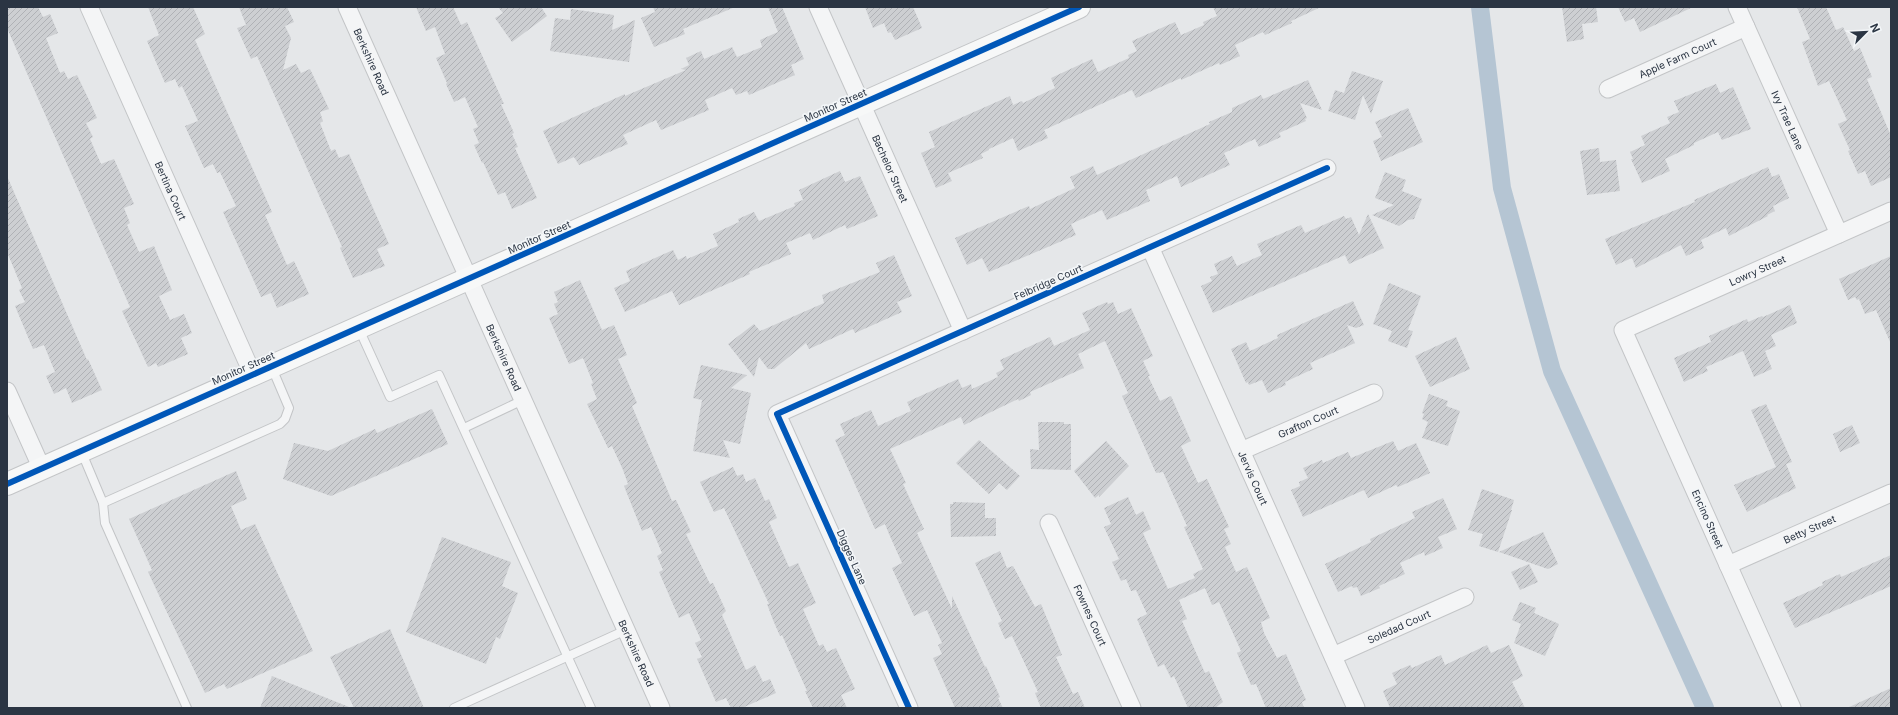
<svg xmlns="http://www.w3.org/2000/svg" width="1898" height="715" font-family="Inter,sans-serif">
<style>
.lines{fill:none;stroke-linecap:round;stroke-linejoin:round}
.canal{stroke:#b5c5d3;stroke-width:18}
.building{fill:url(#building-hatch)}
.lane-casing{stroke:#c3c5c7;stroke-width:10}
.street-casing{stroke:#c3c5c7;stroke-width:19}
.secondary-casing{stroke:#c3c5c7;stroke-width:24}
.lane{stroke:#f4f5f6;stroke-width:8}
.street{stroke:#f4f5f6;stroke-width:17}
.secondary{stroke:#f7f8f8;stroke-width:22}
.cycleway-casing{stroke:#f3f6f8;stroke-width:8}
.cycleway{stroke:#0057b8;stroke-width:6}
.labels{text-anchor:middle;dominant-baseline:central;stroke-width:3.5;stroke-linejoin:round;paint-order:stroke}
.street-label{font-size:10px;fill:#2b3543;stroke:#f3f6f8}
</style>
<defs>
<pattern id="building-hatch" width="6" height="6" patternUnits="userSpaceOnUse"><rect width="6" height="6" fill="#cdcfd2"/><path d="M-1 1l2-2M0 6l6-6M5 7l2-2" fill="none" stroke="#b0b2b6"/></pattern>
</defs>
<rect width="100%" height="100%" fill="#e5e7e9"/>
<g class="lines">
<path class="canal" d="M1480 7 1502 188 1552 371 1705 708"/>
</g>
<g class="building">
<path d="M7 7H38L43 17 50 14 58 33 46 38 60 73 64 71 68 79 77 75 89 100 97 118 86 123 93 137 90 139 101 164 114 159 134 204 124 208 130 223 127 225 139 252 154 246 172 290 159 296 170 320 184 314 192 333 181 338 188 354 158 367 156 363 148 367 122 311 130 307 7 28Z"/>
<path d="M148 7H193L205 34 195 40 272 212 265 215 287 265 294 261 309 294 277 308 271 293 261 297 223 212 236 206 220 172 217 173 213 164 204 168 185 126 198 121 182 86 179 88 175 79 165 83 147 41 159 35Z"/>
<path d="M239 7H287L294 22 285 26 291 38 283 70 296 64 301 73 310 69 329 109 320 112 323 121 320 123 331 151 335 149 339 158 349 154 389 244 377 249 385 266 353 278 340 248 342 247 257 56 251 59 237 28 246 25Z"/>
<path d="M416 7H453L461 25 467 22 504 104H501L514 133 512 134 518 147 515 148 537 198 512 209 505 192 498 195 483 162 482 163 474 145 479 143 473 129 478 127 465 97 454 102 446 84 447 83 436 58 445 54 435 27 426 31Z"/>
<path d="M498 7H541L547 16 512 42 495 18 503 13Z"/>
<path d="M653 7H735L683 29 685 34 654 47 641 18 655 12Z"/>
<path d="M768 7H782L804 59 791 65 795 75 749 95 747 91 736 95 732 88 705 100 709 110 661 130 656 120 623 135 628 144 579 165 574 157 558 164 543 131 625 94V96L686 70 681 69 689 65 686 58 701 51 704 59 732 47 737 57 762 47 760 40 778 32Z"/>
<path d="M865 7H913L922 28 895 40 891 32 888 33 884 23 873 28Z"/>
<path d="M1213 7H1321L1291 21 1292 23 1265 35 1263 32 1235 45 1240 56 1220 65 1219 63 1181 80V78L1136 98 1132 90 1044 130 1048 138 1018 151 1013 138 989 149V150L981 154 983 158 948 173 952 181 936 188 921 153 935 147 929 132 1010 96 1013 105 1022 101 1023 103 1055 88 1051 78 1092 59 1098 72 1129 58 1128 55 1137 51 1132 41 1150 33 1175 22 1181 35 1204 25 1203 22 1217 16Z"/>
<path d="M1562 7H1596L1598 22 1582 24 1584 39 1567 42Z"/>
<path d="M1618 7H1693L1640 32 1634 18 1625 22Z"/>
<path d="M1797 7H1826L1836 30 1843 27 1854 51 1860 48 1872 77 1867 79 1891 136V177L1871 186 1865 171 1858 174 1848 151 1850 150 1838 124 1847 120 1829 81 1818 86 1802 42 1810 39Z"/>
<path d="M571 9 614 15 612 30 635 20 629 62 550 51 555 18 570 20Z"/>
<path d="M1352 71 1383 81 1371 114 1363 95 1355 120 1328 111 1335 90 1344 93Z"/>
<path d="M1308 80 1322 110 1300 103 1307 118 1305 119 1306 121 1279 133 1281 137 1259 147 1255 139 1224 153 1230 165 1181 187 1177 176 1146 190 1150 201 1107 220 1102 210 1071 224 1076 235 989 272 982 258 967 265 955 238 1029 206 1030 209 1075 188 1070 177 1093 166 1097 175 1210 124 1209 122 1232 112V108L1261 95 1263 99Z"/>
<path d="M1716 84 1720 93 1733 87 1751 129 1722 140 1718 132 1694 143V145L1665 159 1670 171 1642 183 1631 159H1633L1630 152 1645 145 1641 136 1670 123 1667 117 1679 112 1674 101Z"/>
<path d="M1408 108 1423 142 1381 161 1373 141 1382 137 1375 122Z"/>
<path d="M1599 148 1600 162 1616 160 1620 191 1587 195 1580 151Z"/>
<path d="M1768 167 1772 177 1779 174 1789 198 1773 206 1775 211 1767 215 1768 216 1729 236 1726 228 1701 240 1704 248 1686 256 1681 245 1636 268 1632 258 1616 265 1605 239 1695 202 1694 200Z"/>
<path d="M840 171 845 182 860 176 878 216 847 229 845 225 813 240 810 233 786 243 791 254 749 272 750 274 679 305 672 291 625 312 614 288 630 281 626 271 673 250 678 260 686 256 687 259 718 246 713 234 739 222 738 219 754 212 759 221 795 206 794 203 803 200 799 190Z"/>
<path d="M1385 172 1406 180 1402 191 1422 199 1414 219 1408 220 1399 226 1372 215 1394 205 1375 198Z"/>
<path d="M7 176 87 360 88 359 102 390 72 403 66 388 54 394 46 376 55 372 44 345 33 349 15 306 25 302 19 290 22 288 7 252Z"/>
<path d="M1368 214 1384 248 1349 264 1345 255 1213 313 1201 286 1212 281 1210 277 1218 274 1214 264 1232 256 1237 266 1262 255 1257 244 1301 225 1305 233 1344 216 1346 219 1351 217 1359 235Z"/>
<path d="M894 255 912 296 897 302 902 312 855 333 853 329 809 349 806 343 774 369H768L759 357 754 377 728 344 754 324 760 331 824 303 822 295 880 272 876 263Z"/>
<path d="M1891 256V344L1876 310 1865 314 1859 299 1857 300 1855 297 1848 300 1839 279Z"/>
<path d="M580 280 602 330 614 325 627 355 618 359 637 403 632 406 672 501 676 500 691 532 686 534 710 584 713 583 726 611 722 615 746 670 755 665 763 682 770 679 776 693 742 708H731L726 698 716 702 697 659 702 657 695 643 701 640 689 613 679 618 659 572 663 570 657 556 662 553 651 527 642 531 624 486 628 484 623 470 612 446 608 448 587 404 597 399 591 384 593 383 583 358 569 364 549 318 558 314 554 304 558 302 554 292Z"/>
<path d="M1389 283 1421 296 1408 330 1413 331 1407 348 1388 341 1392 331 1373 324Z"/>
<path d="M1353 301 1364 325 1356 328 1347 325 1355 343 1310 363 1313 369 1285 382 1286 385 1268 393 1262 380 1249 385 1248 382 1246 383 1231 349 1246 342 1250 351 1278 338 1277 335Z"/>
<path d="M1107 302 1108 304 1113 302 1118 314 1131 308 1153 356 1143 361 1150 376H1148L1160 401 1171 396 1191 441 1181 446 1198 483 1207 479 1229 527 1224 529 1231 544 1225 547 1236 572 1247 567 1270 618 1261 622 1264 633 1277 658 1286 654 1306 700 1302 702 1304 708H1266L1256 684 1251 685 1237 653 1241 651 1219 602 1212 605 1205 588 1179 600 1187 619 1182 621 1205 673 1209 671 1223 702 1215 708H1188L1174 676 1171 678 1164 664 1158 667 1137 619 1147 614 1136 590 1131 591 1126 579 1121 581 1112 562 1119 559 1104 527 1111 524 1104 508 1128 497 1136 515 1143 511 1151 529 1143 533 1168 589 1195 578 1193 574 1203 569 1184 527 1187 526 1163 472 1156 473 1122 396 1128 393 1105 341 1078 354 1084 368 1030 392 1031 395 1019 401 1018 399 964 425 961 417 890 449 906 483 903 484 924 529 917 533 952 609V596L985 667 986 666 1000 697 998 698 1003 708H955L933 658 942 654 938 645 942 643 927 610 914 616 902 590 892 568 902 563 889 534 885 524 875 529 835 440 845 435 840 424 871 410 878 426 911 411 907 402 958 379 962 388 971 384 972 389 998 377 996 373 1004 369 1000 360 1050 337 1054 346 1090 330 1082 313Z"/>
<path d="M1790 305 1797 323 1771 335 1776 346 1765 351 1772 369 1754 377 1743 351 1706 367 1708 371 1684 382 1674 358 1711 342 1709 336 1747 319 1748 322 1762 316 1763 317Z"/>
<path d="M1456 337 1470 369 1430 387 1415 356Z"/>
<path d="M701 365 747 375 731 388 751 393 740 444 723 440 730 458 693 451 702 400 693 398Z"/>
<path d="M1429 394 1448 401 1446 406 1460 411 1448 446 1422 438 1428 422 1422 419 1424 414 1422 413Z"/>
<path d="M1766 404 1792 462 1786 464 1796 488 1747 512 1734 485 1776 467 1751 410Z"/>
<path d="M432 409 448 444 331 496 283 479 294 443 328 451 375 429 377 433Z"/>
<path d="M1038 422H1064V424H1071V470L1031 469 1030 449 1039 450Z"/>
<path d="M1852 425 1860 443 1840 452 1833 434Z"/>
<path d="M979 440 1020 476 1007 490 999 483 989 494 956 463Z"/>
<path d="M1106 441 1129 466 1099 497V495L1095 498 1074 471Z"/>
<path d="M1393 441 1398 451 1416 443 1430 473 1398 487 1396 485 1368 498 1364 490 1303 517 1291 490 1300 486 1299 482 1308 478 1303 468 1322 460 1323 463 1348 452 1351 458Z"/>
<path d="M733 467 737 476 743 474 746 482 755 478 765 501 769 499 777 518 769 522 789 567 798 563 816 603 803 609 819 646 823 644 827 652 836 648 855 689 841 695 847 708H813L805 691H807L782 635 780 636 773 620 767 604H769L724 508 714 512 700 482Z"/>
<path d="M236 471 247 499 231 506 241 530 255 524 313 651 227 689 224 684 205 693 148 572 152 570 129 519Z"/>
<path d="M1482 489 1514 500 1511 510H1512L1498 552 1479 546 1483 534 1468 530Z"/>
<path d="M1443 498 1457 529 1438 537 1443 548 1425 556 1424 552 1400 563 1405 574 1379 586 1380 588 1361 596 1357 587 1353 588 1352 586 1338 592 1325 564 1371 542 1370 539 1415 518 1412 512Z"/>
<path d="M953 502 985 503V518H996V536L951 537 950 504H953Z"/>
<path d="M1543 532 1558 564 1548 569 1499 552Z"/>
<path d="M442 537 511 562 502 586 518 593 500 639 496 637 486 664 406 632Z"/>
<path d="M1000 551 1007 568 1013 566 1035 607 1041 604 1062 655 1056 657 1073 694 1078 692 1085 708H1041L1035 693 1038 692 1012 636 1005 639 998 623 1002 621 975 563Z"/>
<path d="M1891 555V586L1795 628 1783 603 1823 585 1822 582 1840 574 1841 577Z"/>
<path d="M1529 564 1538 582 1520 590 1511 572Z"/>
<path d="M1520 602 1536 608 1534 613 1559 624 1545 656 1514 643 1521 624 1512 620Z"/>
<path d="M390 629 424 708H354L330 657Z"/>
<path d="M1487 645 1491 653 1509 645 1523 676 1512 682 1525 708H1390L1383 691 1397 684 1392 673 1410 665 1412 668 1441 655 1445 665Z"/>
<path d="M272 676 349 707V708H260Z"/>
<path d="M1891 688V708H1847Z"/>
</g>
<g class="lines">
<defs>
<g id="lane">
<path d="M359 329 390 397 439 375 591 708"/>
<path d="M464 428 523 400"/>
<path d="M82 453 103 503 105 523 187 708"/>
<path d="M103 503 280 424 285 419 289 408 272 368"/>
<path d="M454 708 626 630"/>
</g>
<g id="street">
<path id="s1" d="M89 7 253 375"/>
<path id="s2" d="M347 7 661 708"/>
<path id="s3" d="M818 7 963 331"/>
<path id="s4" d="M1737 7 1839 234"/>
<path id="s5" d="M1608 89 1746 27"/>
<path id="s6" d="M1150 247 1356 708"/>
<path d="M7 391 42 469"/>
<path id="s7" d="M1241 451 1374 393"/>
<path id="s8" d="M1049 523 1132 708"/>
<path id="s9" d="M1728 565 1891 493"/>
<path id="s10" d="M1333 656 1465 597"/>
<path d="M909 708 777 414 1327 168"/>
<path id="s11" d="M1792 708 1623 330 1891 211"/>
</g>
<path id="secondary" d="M7 484 1079 7"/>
</defs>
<use href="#lane" class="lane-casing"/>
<use href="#street" class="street-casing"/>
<use href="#secondary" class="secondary-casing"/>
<use href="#lane" class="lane"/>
<use href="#street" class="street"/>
<use href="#secondary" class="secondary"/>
<defs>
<g id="cycleway">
<path d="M7 484 1079 7"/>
<path d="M909 708 777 414 1327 168"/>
</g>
</defs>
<use href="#cycleway" class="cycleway-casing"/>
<use href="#cycleway" class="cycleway"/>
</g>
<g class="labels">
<g class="street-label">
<text stroke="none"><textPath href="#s5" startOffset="76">Apple Farm Court</textPath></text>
<text stroke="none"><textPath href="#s2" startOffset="60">Berkshire Road</textPath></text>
<text transform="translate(835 105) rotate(-24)">Monitor Street</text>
<text stroke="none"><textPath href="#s4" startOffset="124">Ivy Trae Lane</textPath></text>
<text stroke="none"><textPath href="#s3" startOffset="177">Bachelor Street</textPath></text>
<text stroke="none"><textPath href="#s1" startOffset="201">Bertina Court</textPath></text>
<text transform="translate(539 237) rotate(-24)">Monitor Street</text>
<text stroke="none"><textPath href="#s11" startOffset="561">Lowry Street</textPath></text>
<text transform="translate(1048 282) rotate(-24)">Felbridge Court</text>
<text stroke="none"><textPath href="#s2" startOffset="384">Berkshire Road</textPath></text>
<text transform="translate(243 368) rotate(-24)">Monitor Street</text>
<text stroke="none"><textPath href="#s7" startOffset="73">Grafton Court</textPath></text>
<text stroke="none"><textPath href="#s6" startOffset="253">Jervis Court</textPath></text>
<text transform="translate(1708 519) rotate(66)">Encino Street</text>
<text stroke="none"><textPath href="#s9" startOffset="89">Betty Street</textPath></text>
<text transform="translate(852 557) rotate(66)">Digges Lane</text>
<text stroke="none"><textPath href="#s8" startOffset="101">Fownes Court</textPath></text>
<text stroke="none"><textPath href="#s10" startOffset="72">Soledad Court</textPath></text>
<text stroke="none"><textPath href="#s2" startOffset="708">Berkshire Road</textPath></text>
</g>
</g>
<rect width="1898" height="715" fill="none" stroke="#2b3543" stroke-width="16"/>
<g transform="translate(1866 32) rotate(66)" stroke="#f3f6f8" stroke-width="3" paint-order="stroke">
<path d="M0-3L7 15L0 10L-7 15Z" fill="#2b3543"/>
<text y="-6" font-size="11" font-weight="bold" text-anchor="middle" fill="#2b3543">N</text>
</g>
</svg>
